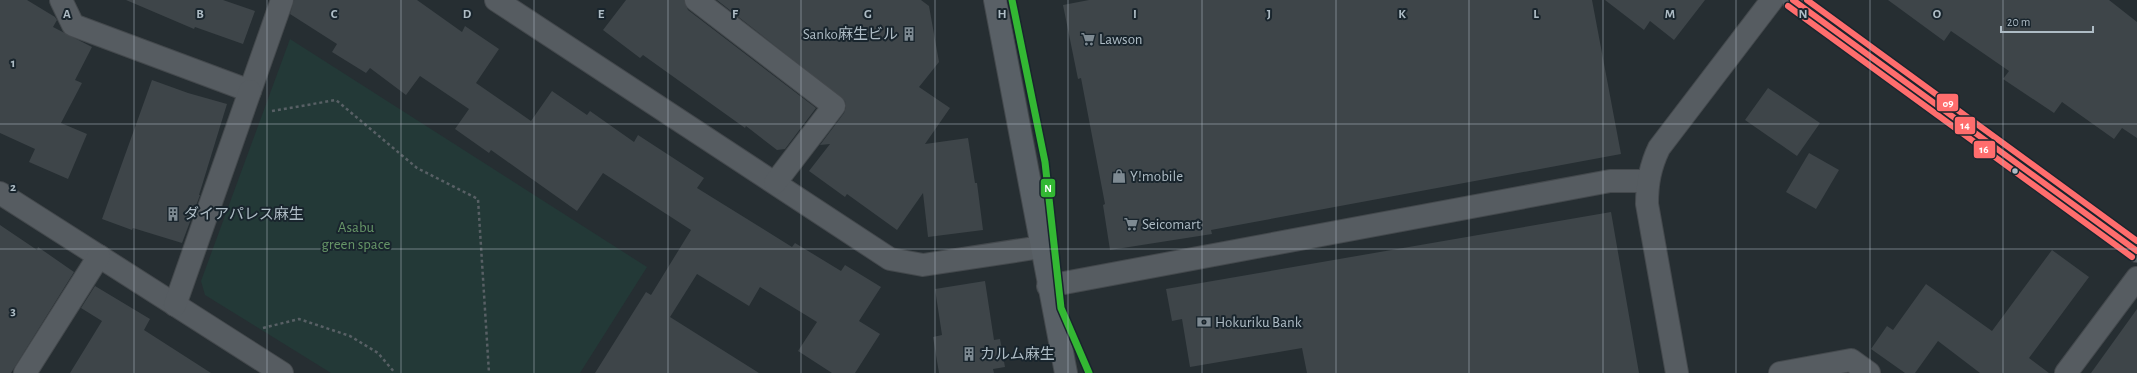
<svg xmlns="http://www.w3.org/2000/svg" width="2137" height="373" font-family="'Alegreya Sans','Noto Sans JP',sans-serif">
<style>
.green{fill:#233937}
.building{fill:#3e4549}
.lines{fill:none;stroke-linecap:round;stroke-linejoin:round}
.street-casing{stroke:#44494d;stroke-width:24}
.secondary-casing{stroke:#44494d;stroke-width:24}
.path{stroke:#586065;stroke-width:2.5;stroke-dasharray:3 3;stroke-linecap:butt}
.street{stroke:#565c61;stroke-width:22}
.secondary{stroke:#596066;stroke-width:22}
.bus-1-casing{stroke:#19252d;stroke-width:9}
.bus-2-casing{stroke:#19252d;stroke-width:9}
.bus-3-casing{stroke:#19252d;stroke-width:9}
.bus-1{stroke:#ff6d6d;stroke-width:6}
.bus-2{stroke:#ff6d6d;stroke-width:6}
.bus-3{stroke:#ff6d6d;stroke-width:6}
.metro-1-casing{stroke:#19252d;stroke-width:10}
.metro-1{stroke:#33b833;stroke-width:7}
.grid{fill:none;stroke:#aebcc5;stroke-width:1;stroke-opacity:0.55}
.bus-dot{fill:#aebcc5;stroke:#19252d;stroke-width:1.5}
.labels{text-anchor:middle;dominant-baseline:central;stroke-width:4;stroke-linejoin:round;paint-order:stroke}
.poi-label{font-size:15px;fill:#aebcc5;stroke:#19252d;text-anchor:start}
.park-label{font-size:15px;fill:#669567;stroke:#19252d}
.grid-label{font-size:13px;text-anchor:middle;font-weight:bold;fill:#aebcc5;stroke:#19252d;stroke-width:4;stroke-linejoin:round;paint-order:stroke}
.line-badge{stroke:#19252d;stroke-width:1.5}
.badge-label{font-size:11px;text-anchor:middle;font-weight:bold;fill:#fff}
</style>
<rect width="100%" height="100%" fill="#262e32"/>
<path class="green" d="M290 39 647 267 580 373H331L205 295 201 281Z"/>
<g class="building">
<path d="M0 0H27L55 17 57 20 53 27 92 47 75 80 82 83 61 123 87 134 68 179 29 162 35 149 0 133Z"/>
<path d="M126 0H223L255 11 243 44 195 27 194 29Z"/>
<path d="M294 0H417L462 32 465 26 499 49 476 83 531 121 552 91 587 115 590 111 634 142 638 135 704 178 697 188 792 247 795 243 841 271 845 265 881 287 859 321 880 334 855 373H832L798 351 817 322 760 287 749 306 697 274 670 317 759 373H595L646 292 651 295 691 230 603 173 577 211 491 150 489 153 455 129 469 109 420 76 406 95 370 68 366 73 332 52 337 44 290 14Z"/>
<path d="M626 0H684L688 10 816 108 785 149 777 150 746 126 745 128 643 55 640 58 603 30Z"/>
<path d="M717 0H921L929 6 939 62 919 87 950 108 925 144 968 138 975 183H977L983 230 928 237 923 193 897 230 847 194 845 197 809 171 830 144 820 145 844 113 846 107 845 101Z"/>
<path d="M1089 0H1592L1621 154 1211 230 1212 234 1110 250 1103 205 1105 204 1081 78 1078 79 1063 5Z"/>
<path d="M1605 0H1705L1674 40 1650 21 1644 30Z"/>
<path d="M1888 0H2109L2137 22V138L2122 128 2114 139 2062 102 2054 113 2003 79 2009 71 1951 31 1944 41Z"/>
<path d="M152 80 188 93 227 104 199 195H200L182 243 133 228 132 230 102 219Z"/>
<path d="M1768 88 1820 123 1797 156 1745 120Z"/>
<path d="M1809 153 1839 170 1816 209 1786 192Z"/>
<path d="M1611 212 1639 373H1307L1302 348 1190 367 1182 319 1172 321 1166 289Z"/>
<path d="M0 225 37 250 38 247 74 272 11 373H0Z"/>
<path d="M2052 250 2089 277 2029 358 2049 373H1980L1938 341 1915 373H1905L1871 349 1887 326 1893 330 1926 284 1992 331Z"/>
<path d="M985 281 994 340 1000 339 1005 367 993 369 994 373H939L933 337 942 335 935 289Z"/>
<path d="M95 286 150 319 144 330 211 373H70L102 321 81 308Z"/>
<path d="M2137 309V373H2091Z"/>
</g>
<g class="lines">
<defs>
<g id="street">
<path d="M61 0 73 25 250 91 282 0"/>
<path d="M496 0 890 259 923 265 1041 247"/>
<path d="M696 0 834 106 775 183"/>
<path d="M0 193 282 373"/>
<path d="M1048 286 1610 181H1647"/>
<path d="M175 305 250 91"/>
<path d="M25 373 99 256"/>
<path d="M1677 373 1647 204C1647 183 1650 167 1659 148L1772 0"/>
<path d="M1780 373 1851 360 1869 373"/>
<path d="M2066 373 2137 278"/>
</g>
<g id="secondary">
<path d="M995 0 1066 373"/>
<path d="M1793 0 2137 251"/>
</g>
</defs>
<use href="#street" class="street-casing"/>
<use href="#secondary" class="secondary-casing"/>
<g class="path">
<path d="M272 111 336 100 417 168 478 199 489 373"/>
<path d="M263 328 299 319 350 336 378 353 395 373"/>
</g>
<use href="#street" class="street"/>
<use href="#secondary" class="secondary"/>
<defs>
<path id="bus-1" d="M1793 0 2137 251"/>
<path id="bus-2" d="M1788 6 2132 257"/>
<path id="bus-3" d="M1807 0 2137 241"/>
</defs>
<use href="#bus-1" class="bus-1-casing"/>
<use href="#bus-2" class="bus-2-casing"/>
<use href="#bus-3" class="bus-3-casing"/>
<use href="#bus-1" class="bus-1"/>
<use href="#bus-2" class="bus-2"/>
<use href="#bus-3" class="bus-3"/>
<defs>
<path id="metro-1" d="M1012 0 1045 162 1061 308 1089 373"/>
</defs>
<use href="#metro-1" class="metro-1-casing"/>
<use href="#metro-1" class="metro-1"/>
</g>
<path class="grid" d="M134 0V373M267 0V373M401 0V373M534 0V373M668 0V373M801 0V373M935 0V373M1068 0V373M1202 0V373M1336 0V373M1469 0V373M1603 0V373M1736 0V373M1870 0V373M2003 0V373M0 124H2137M0 249H2137"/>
<defs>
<symbol id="building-bare" viewBox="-9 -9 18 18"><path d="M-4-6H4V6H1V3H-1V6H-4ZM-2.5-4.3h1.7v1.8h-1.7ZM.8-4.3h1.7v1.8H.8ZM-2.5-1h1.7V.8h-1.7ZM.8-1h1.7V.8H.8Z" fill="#7e8a92" stroke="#19252d" stroke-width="2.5" paint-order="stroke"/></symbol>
<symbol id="supermarket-bare" viewBox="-9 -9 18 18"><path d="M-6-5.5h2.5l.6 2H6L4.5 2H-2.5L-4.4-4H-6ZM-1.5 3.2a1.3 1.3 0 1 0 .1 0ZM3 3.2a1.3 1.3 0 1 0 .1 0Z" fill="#7e8a92" stroke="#19252d" stroke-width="2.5" paint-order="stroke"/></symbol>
<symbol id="shop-bare" viewBox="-9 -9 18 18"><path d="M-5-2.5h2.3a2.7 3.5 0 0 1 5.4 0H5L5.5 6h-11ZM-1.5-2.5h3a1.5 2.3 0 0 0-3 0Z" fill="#7e8a92" stroke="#19252d" stroke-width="2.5" paint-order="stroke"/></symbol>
<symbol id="bank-bare" viewBox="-9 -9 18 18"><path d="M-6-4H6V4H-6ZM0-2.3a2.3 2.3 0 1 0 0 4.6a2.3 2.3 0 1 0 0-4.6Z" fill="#7e8a92" stroke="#19252d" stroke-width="2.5" paint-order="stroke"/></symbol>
</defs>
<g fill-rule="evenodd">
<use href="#building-bare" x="899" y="24" width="20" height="20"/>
<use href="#supermarket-bare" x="1078" y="29" width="20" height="20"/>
<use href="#shop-bare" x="1109" y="166" width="20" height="20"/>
<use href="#building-bare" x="163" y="204" width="20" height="20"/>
<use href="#supermarket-bare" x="1121" y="214" width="20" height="20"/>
<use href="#bank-bare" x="1194" y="312" width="20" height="20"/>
<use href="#building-bare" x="959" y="344" width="20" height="20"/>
</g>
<circle class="bus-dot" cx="2015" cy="171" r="3.5"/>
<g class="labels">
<g class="poi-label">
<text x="898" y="34" text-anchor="end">Sanko麻生ビル</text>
<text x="1099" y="39">Lawson</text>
<text x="1130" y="176">Y!mobile</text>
<text x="184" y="214">ダイアパレス麻生</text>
<text x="1142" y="224">Seicomart</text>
<text x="1215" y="322">Hokuriku Bank</text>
<text x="980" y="354">カルム麻生</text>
</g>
<g class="park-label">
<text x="356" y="227">Asabu<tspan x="356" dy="17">green space</tspan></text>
</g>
</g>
<g class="grid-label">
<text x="67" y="18">A</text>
<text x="200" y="18">B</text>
<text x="334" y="18">C</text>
<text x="467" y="18">D</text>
<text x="601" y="18">E</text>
<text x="735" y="18">F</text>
<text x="868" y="18">G</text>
<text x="1002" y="18">H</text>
<text x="1135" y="18">I</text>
<text x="1269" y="18">J</text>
<text x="1402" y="18">K</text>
<text x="1536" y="18">L</text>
<text x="1670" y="18">M</text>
<text x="1803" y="18">N</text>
<text x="1937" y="18">O</text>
<text x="13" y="67">1</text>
<text x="13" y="191">2</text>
<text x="13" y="315">3</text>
</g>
<g class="line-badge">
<rect x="1936" y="93" width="23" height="19" rx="4" fill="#ff6d6d"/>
<rect x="1954" y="116" width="22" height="19" rx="4" fill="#ff6d6d"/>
<rect x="1973" y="140" width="23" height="19" rx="4" fill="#ff6d6d"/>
<rect x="1040" y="178" width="16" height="20" rx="4" fill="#33b833"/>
</g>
<g class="badge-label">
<text x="1948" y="107">09</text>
<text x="1965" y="129">14</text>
<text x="1984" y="153">16</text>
<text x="1048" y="192">N</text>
</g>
<path d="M2001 26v6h92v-6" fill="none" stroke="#aebcc5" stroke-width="2"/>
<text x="2007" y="26" font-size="12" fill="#aebcc5" stroke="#19252d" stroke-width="3" paint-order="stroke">20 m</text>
</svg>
